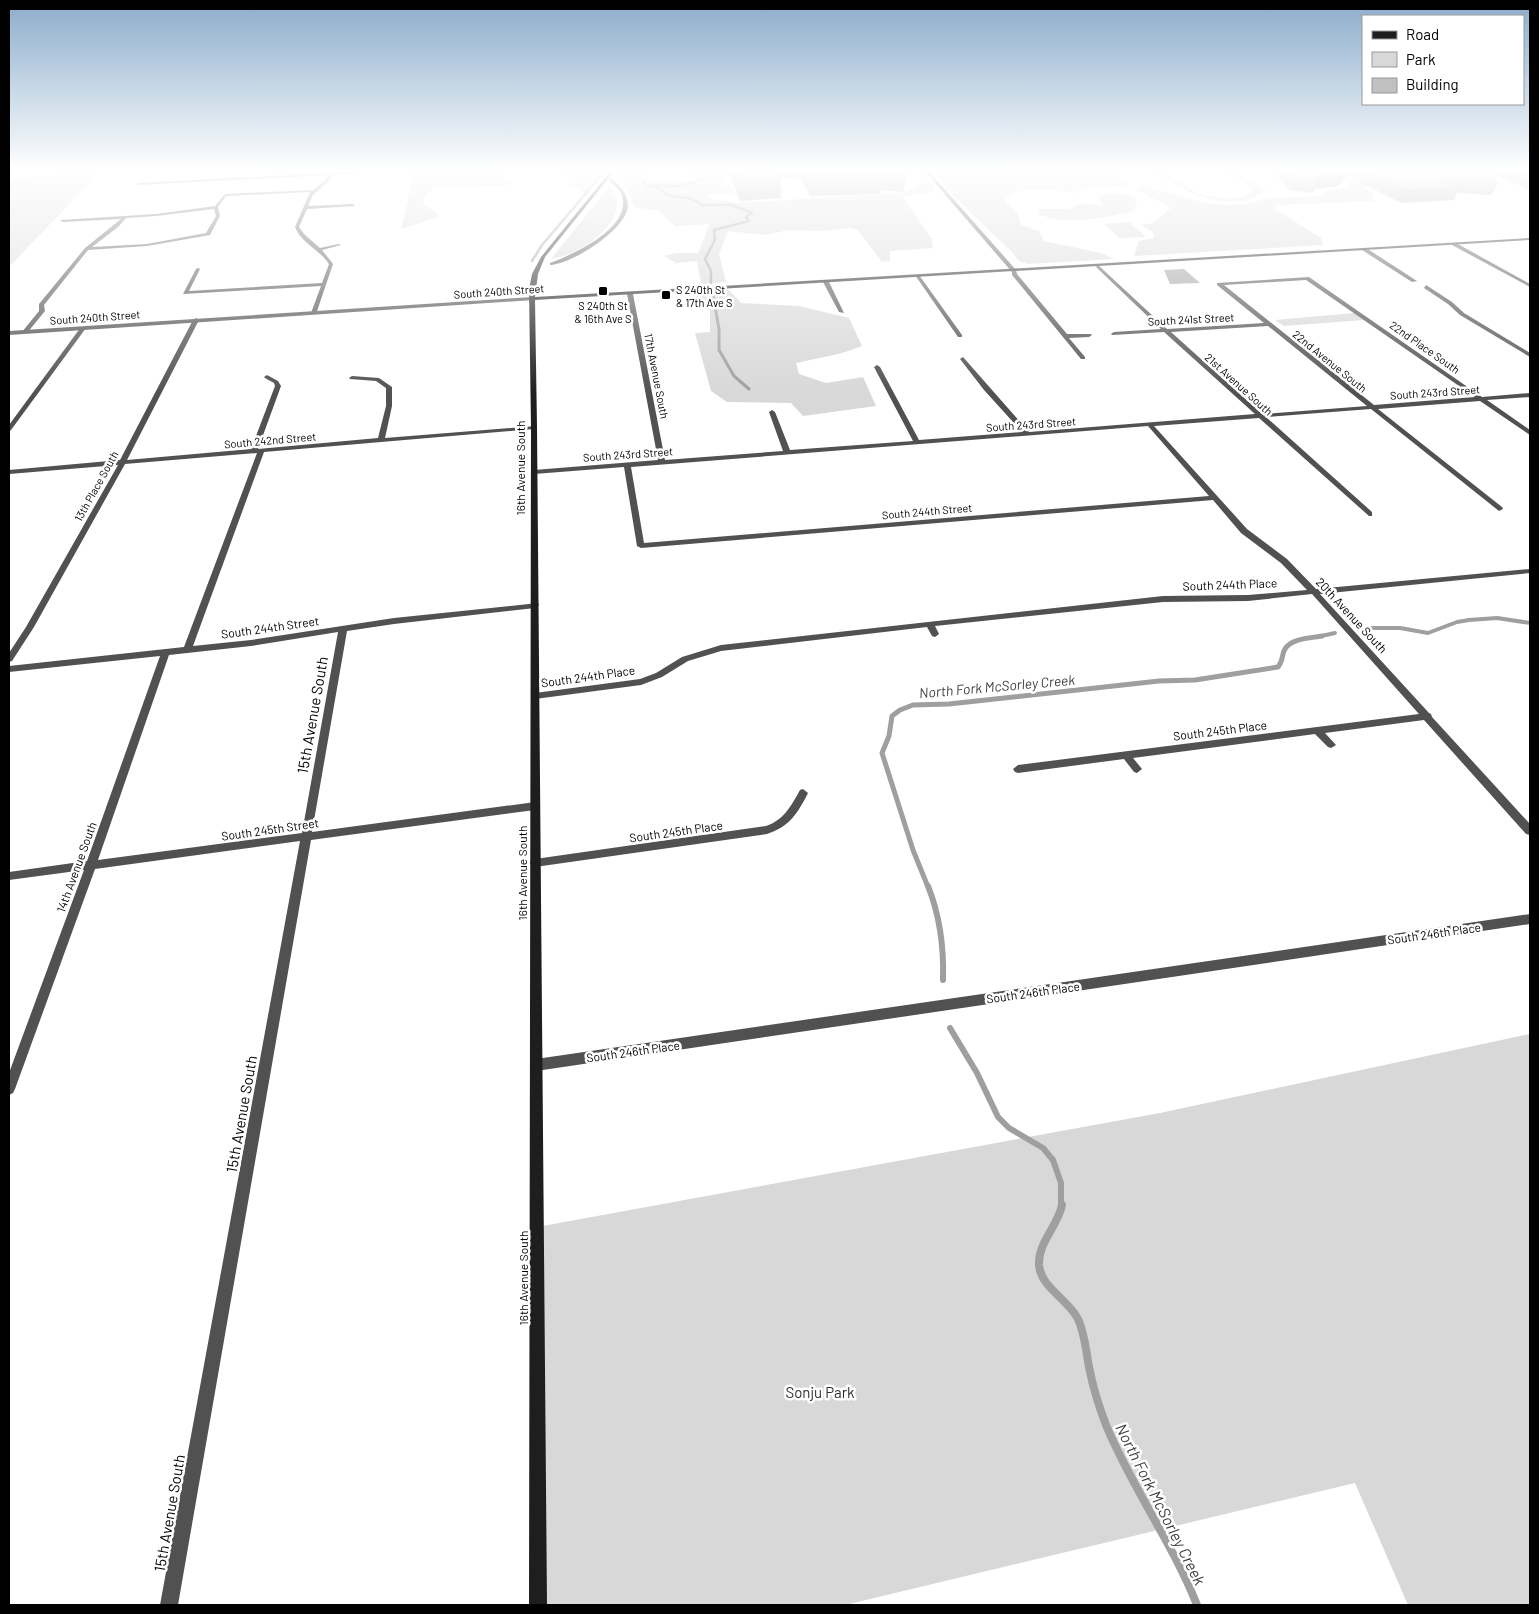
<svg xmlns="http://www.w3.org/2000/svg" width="1539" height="1614" font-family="Barlow,sans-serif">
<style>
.green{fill:#d8d8d8}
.water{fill:#9f9f9f}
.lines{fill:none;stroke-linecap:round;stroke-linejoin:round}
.stream-far5{stroke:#9f9f9f;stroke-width:2.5}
.stream-far4{stroke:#9f9f9f;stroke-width:3}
.stream-far3{stroke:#9f9f9f;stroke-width:4}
.stream-far2{stroke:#9f9f9f;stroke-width:5}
.stream-far1{stroke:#9f9f9f;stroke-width:6}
.stream{stroke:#9f9f9f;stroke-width:8}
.minor{fill:#515151;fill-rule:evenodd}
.tertiary{fill:#515151;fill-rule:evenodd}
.secondary{fill:#1e1e1e;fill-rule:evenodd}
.wall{fill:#a5a5a5}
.shaded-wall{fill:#868686}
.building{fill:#c0c0c0;stroke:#868686}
.poi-dot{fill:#000;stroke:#fff;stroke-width:2}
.labels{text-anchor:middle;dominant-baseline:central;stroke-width:5;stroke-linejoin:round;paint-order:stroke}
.far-poi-label{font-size:11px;fill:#000;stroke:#fff;text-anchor:start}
.far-street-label{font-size:11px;fill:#000;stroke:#fff}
.street-label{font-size:12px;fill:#000;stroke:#fff}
.water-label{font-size:14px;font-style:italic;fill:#404040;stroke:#fff}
.near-street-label{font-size:15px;fill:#000;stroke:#fff}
.near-park-label{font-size:15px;fill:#2f2f2f;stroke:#fff}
.near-water-label{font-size:16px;font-style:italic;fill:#404040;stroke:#fff}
</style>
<rect width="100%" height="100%" fill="#fff"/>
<g class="green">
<path d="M415 168H512L503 174 502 178 510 184 505 186 442 185C433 189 422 193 424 204L436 212 438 217 401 229Z"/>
<path d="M555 168H606L585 193 571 185 567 173Z"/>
<path d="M626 168H648L637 173 659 181 676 183 702 178 692 179 690 171 671 170V168H710V176L712 168H721L726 180 716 184 732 187 734 193 706 195 712 199 739 203 899 193 915 189 925 182 932 183 935 187 931 192 903 197 932 239 933 248 890 251V261L882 262 858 230 850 228 821 231 788 230 765 235 728 231 719 254 726 282 701 284 697 261 676 263 664 256 676 253H698L710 224 675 226 659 211 634 207 628 189 619 179Z"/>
<path d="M934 168H1102L1122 179 1130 185 1078 189 1079 193C1053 192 1025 182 1004 200L1018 215 1021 225 1039 231 1044 241 1101 253 1114 259 1028 264 1019 261 1012 252 951 194Z"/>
<path d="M1149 168C1165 168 1177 182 1191 189 1202 196 1217 198 1230 198 1238 198 1246 197 1252 192L1251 187 1219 168H1228L1268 192C1261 192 1255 198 1247 200 1207 206 1181 189 1149 168Z"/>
<path d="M99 173 9 267V178Z"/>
<path d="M1355 177 1369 185 1364 188 1373 193 1374 201 1275 205V209L1321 238 1323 245 1134 256 1139 241 1154 238 1153 232 1141 225 1153 223 1171 208 1138 190 1140 185 1210 204 1231 205 1247 204 1268 198 1320 196 1326 191 1349 187 1347 182 1348 178Z"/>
<path d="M609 187C631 206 602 237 583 247 573 253 562 257 551 259Z"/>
<path d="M1105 194H1122L1133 196 1137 204 1134 211C1105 218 1066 226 1038 214L1040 209H1069L1083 203 1104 206 1097 197Z"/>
<path d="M1129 222 1146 237 1120 238 1104 224Z"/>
<path d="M729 290 741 303 799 306 849 318 862 346C841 355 818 358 796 363L799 374 826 383 863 377 876 406 803 416 791 403 727 402 711 391 695 333 710 332V310L690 292Z"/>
<path d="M1354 313 1364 320 1284 326 1275 320Z"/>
<path d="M1530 1034V1605H1408L1355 1483 845 1605H538L537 1227 1160 1113Z"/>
</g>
<path class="water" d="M1184 269 1200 283 1170 284 1164 270Z"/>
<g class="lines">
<g class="stream-far5">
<path d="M628 170 641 175V179L645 182 644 186H683L711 176 712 168"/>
<path d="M655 187C661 188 661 191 666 194 678 200 690 194 702 205H732L752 213 746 217 749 221 714 230 715 240 705 259 711 271V283"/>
<path d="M532 261 542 245 599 178 604 168"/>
</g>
<path class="stream-far4" d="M713 295 719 329V350L734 376 749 389"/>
<g class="stream-far3">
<path d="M1361 628H1400L1428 633 1457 622 1469 620 1497 618 1530 623"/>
<path d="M1317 637 1335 633"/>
</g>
<path class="stream-far2" d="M928 887 913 850 882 753 889 736 892 716 900 710 913 705 949 704 1159 681 1195 680 1278 667C1284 660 1281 655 1285 649 1291 638 1312 638 1322 636"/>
<g class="stream-far1">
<path d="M928 886C940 916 944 948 943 980"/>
<path d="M950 1028 977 1073 998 1117 1009 1128 1043 1148 1053 1160 1061 1183V1206"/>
</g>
<path class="stream" d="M1062 1205C1058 1226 1038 1242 1039 1265 1041 1288 1068 1299 1078 1319 1085 1334 1086 1351 1089 1367 1093 1387 1099 1407 1106 1425 1132 1488 1172 1542 1197 1605"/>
<g class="minor">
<path d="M332 170H334V172H365L333 175 328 182 313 195 308 206 353 204 355 206 307 209 299 227 304 234 320 248 339 244 341 245 322 250 333 264 316 314 311 313 321 286 183 294 196 269 198 268 200 269 189 291 322 283 329 264C320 250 301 243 295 227L310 192 226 196 218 207 220 216 210 235 147 246 88 250 44 305 45 311 27 333 22 332 39 311V304L85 248 121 219 62 222 60 220 156 214 215 206 225 194 314 190 325 180 329 175 137 185 138 183 330 173ZM214 209 216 216 206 233 147 244 92 247 118 227 126 218 156 216Z"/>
<path d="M606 177C612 178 617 182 621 188 625 192 628 200 628 206 626 230 572 264 550 265V263C574 254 635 227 621 193 617 186 609 182 606 177Z"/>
<path d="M1452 243H1456L1530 284V287L1452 245Z"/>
<path d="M1364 248H1366L1417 281 1412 282 1362 250Z"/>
<path d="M1098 265 1167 329 1264 323 1217 285V283L1309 277 1482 397 1530 393V397L1487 400 1530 430V435L1480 401 1378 409 1502 507 1503 509 1499 511 1371 409 1266 417 1372 512V516H1369L1259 418 1154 426 1247 529 1287 559 1316 589 1530 569V573L1320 594 1429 713 1431 714 1432 717 1530 824V835L1526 834 1424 720 1325 733 1336 745 1331 748 1328 747 1315 734 1133 758 1142 769 1137 773 1134 772 1124 759 1018 773 1015 772 1013 769 1018 765 1419 714 1312 594 1248 601 1163 602 935 626 939 634 935 637 932 636 927 627 721 651 688 661 662 677 641 685 535 699 532 698 531 696 535 693 640 679 656 673 682 657 721 645 1163 596 1248 595 1307 590 1281 563 1241 533 1213 500 641 548 637 546 624 467 534 474 531 472 534 470 658 460 627 294 630 292 633 294 665 460 783 451 769 412 772 410 775 412 790 450 913 441 874 367 877 365 880 367 919 440 1022 432 984 390 960 359 963 357 1029 432 1255 414 1164 332 1112 335 1111 334 1114 332 1161 329 1096 267ZM1306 280 1475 397 1374 405 1224 285ZM1268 326 1367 406 1262 414 1171 332ZM1148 426 1209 496 644 543 631 467Z"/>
<path d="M1012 270H1016L1017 274 1067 334H1091L1092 335 1089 337 1069 338 1085 357V359H1081L1012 275Z"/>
<path d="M915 275H919L962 335V337H958Z"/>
<path d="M826 280 829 282 844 313 839 312 823 282Z"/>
<path d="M1426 285 1452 302 1464 313 1530 353V357L1460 315 1448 304 1424 288Z"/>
<path d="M196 318 199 320 127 460 251 449 275 386 274 383 265 378 264 377 267 375 278 381 281 386 258 449 378 438 386 406V388L376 381 350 379 349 378 352 376 379 378 392 387V406L385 438 536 426 537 427 534 429 264 452 193 646 251 640 394 618 538 603 539 605 535 608 394 624 347 631 312 832 535 802 539 803 540 806 539 809 535 810 311 840 178 1605H160L300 841 95 869 15 1089 13 1093 9 1095V1073L84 870 9 880V872L87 861 160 656 9 672V666L184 647 257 453 125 464 34 627 12 661 9 662V653L26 627 118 465 9 474V470L120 460 193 320ZM338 632 302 833 98 860 169 655 251 646Z"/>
<path d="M81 327 86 328 11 430 9 431V425Z"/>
<path d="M803 789 808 793C798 813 789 827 767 834L535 867 531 866 530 863 531 860 535 859 766 826C784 820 791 806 800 790Z"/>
<path d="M1530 914V924L536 1071 532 1069 530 1065 532 1061 536 1059Z"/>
</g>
<g class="tertiary">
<path d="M922 168H926L1016 270V272H1012Z"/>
<path d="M532 297 535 299 534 300 9 335V331Z"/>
</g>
<path class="secondary" d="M613 168H617L545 257 538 274 535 297 1530 238V240L535 300 537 427 547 1605H529L531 427 529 289 532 274 541 257Z"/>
</g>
<g class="wall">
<path d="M724 168H903L906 171 904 192 881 190 880 194 810 196 800 177 781 178V198L740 201 727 168Z"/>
<path d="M1280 168H1530V190L1487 171 1498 183 1491 195 1457 193 1454 200 1401 203 1348 176 1337 186 1315 189 1313 193 1290 190 1277 176Z"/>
</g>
<path class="shaded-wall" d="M1349 168H1351L1348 176 1337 186 1315 189 1318 181 1317 177Z"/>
<g class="building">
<path d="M735 168H777L781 177 740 179Z"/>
<path d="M807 168H903L906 171 879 169 882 172 811 175Z"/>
<path d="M1286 168H1349L1343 174 1317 177 1318 181 1295 177Z"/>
<path d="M1361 168H1484L1498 183 1443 179 1460 187 1407 191Z"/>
<path d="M1515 168H1530V175Z"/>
</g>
<linearGradient id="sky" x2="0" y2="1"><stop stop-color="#8baccb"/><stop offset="0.43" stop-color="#fff"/><stop offset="1" stop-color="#fff" stop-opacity="0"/></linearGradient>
<rect width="1539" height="394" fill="url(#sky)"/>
<g class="poi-dot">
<rect x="598" y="286" width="10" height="10" rx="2.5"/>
<rect x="661" y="290" width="10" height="10" rx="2.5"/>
</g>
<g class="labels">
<g class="far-poi-label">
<text x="676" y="289">S 240th St<tspan x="676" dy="13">&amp; 17th Ave S</tspan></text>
<text x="603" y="305" text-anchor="middle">S 240th St<tspan x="603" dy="13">&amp; 16th Ave S</tspan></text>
</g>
<g class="far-street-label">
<text transform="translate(499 291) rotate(-4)">South 240th Street</text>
<text transform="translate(95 317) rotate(-4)">South 240th Street</text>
<text transform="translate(1191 319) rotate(-3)">South 241st Street</text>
<text transform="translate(1425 347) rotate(35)">22nd Place South</text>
<text transform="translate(1330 361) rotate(39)">22nd Avenue South</text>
<text transform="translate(657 376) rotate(79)">17th Avenue South</text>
<text transform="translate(1239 384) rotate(42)">21st Avenue South</text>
<text transform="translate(1435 392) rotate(-4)">South 243rd Street</text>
<text transform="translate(1031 424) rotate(-4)">South 243rd Street</text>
<text transform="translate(270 440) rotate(-5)">South 242nd Street</text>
<text transform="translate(628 454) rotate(-4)">South 243rd Street</text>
<text transform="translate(96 486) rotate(-61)">13th Place South</text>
<text transform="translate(927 511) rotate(-5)">South 244th Street</text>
</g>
<g class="street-label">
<text transform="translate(520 468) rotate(-90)">16th Avenue South</text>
<text transform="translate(1230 584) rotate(-2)">South 244th Place</text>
<text transform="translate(1352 615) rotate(47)">20th Avenue South</text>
<text transform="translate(270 627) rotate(-8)">South 244th Street</text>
<text transform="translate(588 676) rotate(-8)">South 244th Place</text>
<text transform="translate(1220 730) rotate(-7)">South 245th Place</text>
<text transform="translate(270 829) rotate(-8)">South 245th Street</text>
<text transform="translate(676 831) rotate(-8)">South 245th Place</text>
<text transform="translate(76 867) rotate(-70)">14th Avenue South</text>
<text transform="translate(522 873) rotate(-90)">16th Avenue South</text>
<text transform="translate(1434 933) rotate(-8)">South 246th Place</text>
<text transform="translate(1033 992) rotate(-8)">South 246th Place</text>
<text transform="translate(633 1051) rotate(-8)">South 246th Place</text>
<text transform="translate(523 1278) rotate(-90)">16th Avenue South</text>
</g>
<g class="water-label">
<text transform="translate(997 686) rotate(-5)">North Fork McSorley Creek</text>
</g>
<g class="near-street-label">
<text transform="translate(312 715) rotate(-80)">15th Avenue South</text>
<text transform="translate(241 1114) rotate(-80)">15th Avenue South</text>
<text transform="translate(169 1513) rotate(-80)">15th Avenue South</text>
</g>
<g class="near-park-label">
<text x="820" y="1392">Sonju Park</text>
</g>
<g class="near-water-label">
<text transform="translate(1161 1504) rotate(63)">North Fork McSorley Creek</text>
</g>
</g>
<rect width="1539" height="1614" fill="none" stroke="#000000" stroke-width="20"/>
<rect x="1362" y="15" width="162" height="90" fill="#ffffff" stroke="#999999"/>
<rect x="1372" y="31" width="25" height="8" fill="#1e1e1e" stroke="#999999"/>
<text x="1406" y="40" font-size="15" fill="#000000">Road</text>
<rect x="1372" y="52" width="25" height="15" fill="#d8d8d8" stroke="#999999"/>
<text x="1406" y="65" font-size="15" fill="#000000">Park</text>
<rect x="1372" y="78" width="25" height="15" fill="#c0c0c0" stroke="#999999"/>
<text x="1406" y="90" font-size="15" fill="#000000">Building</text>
</svg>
